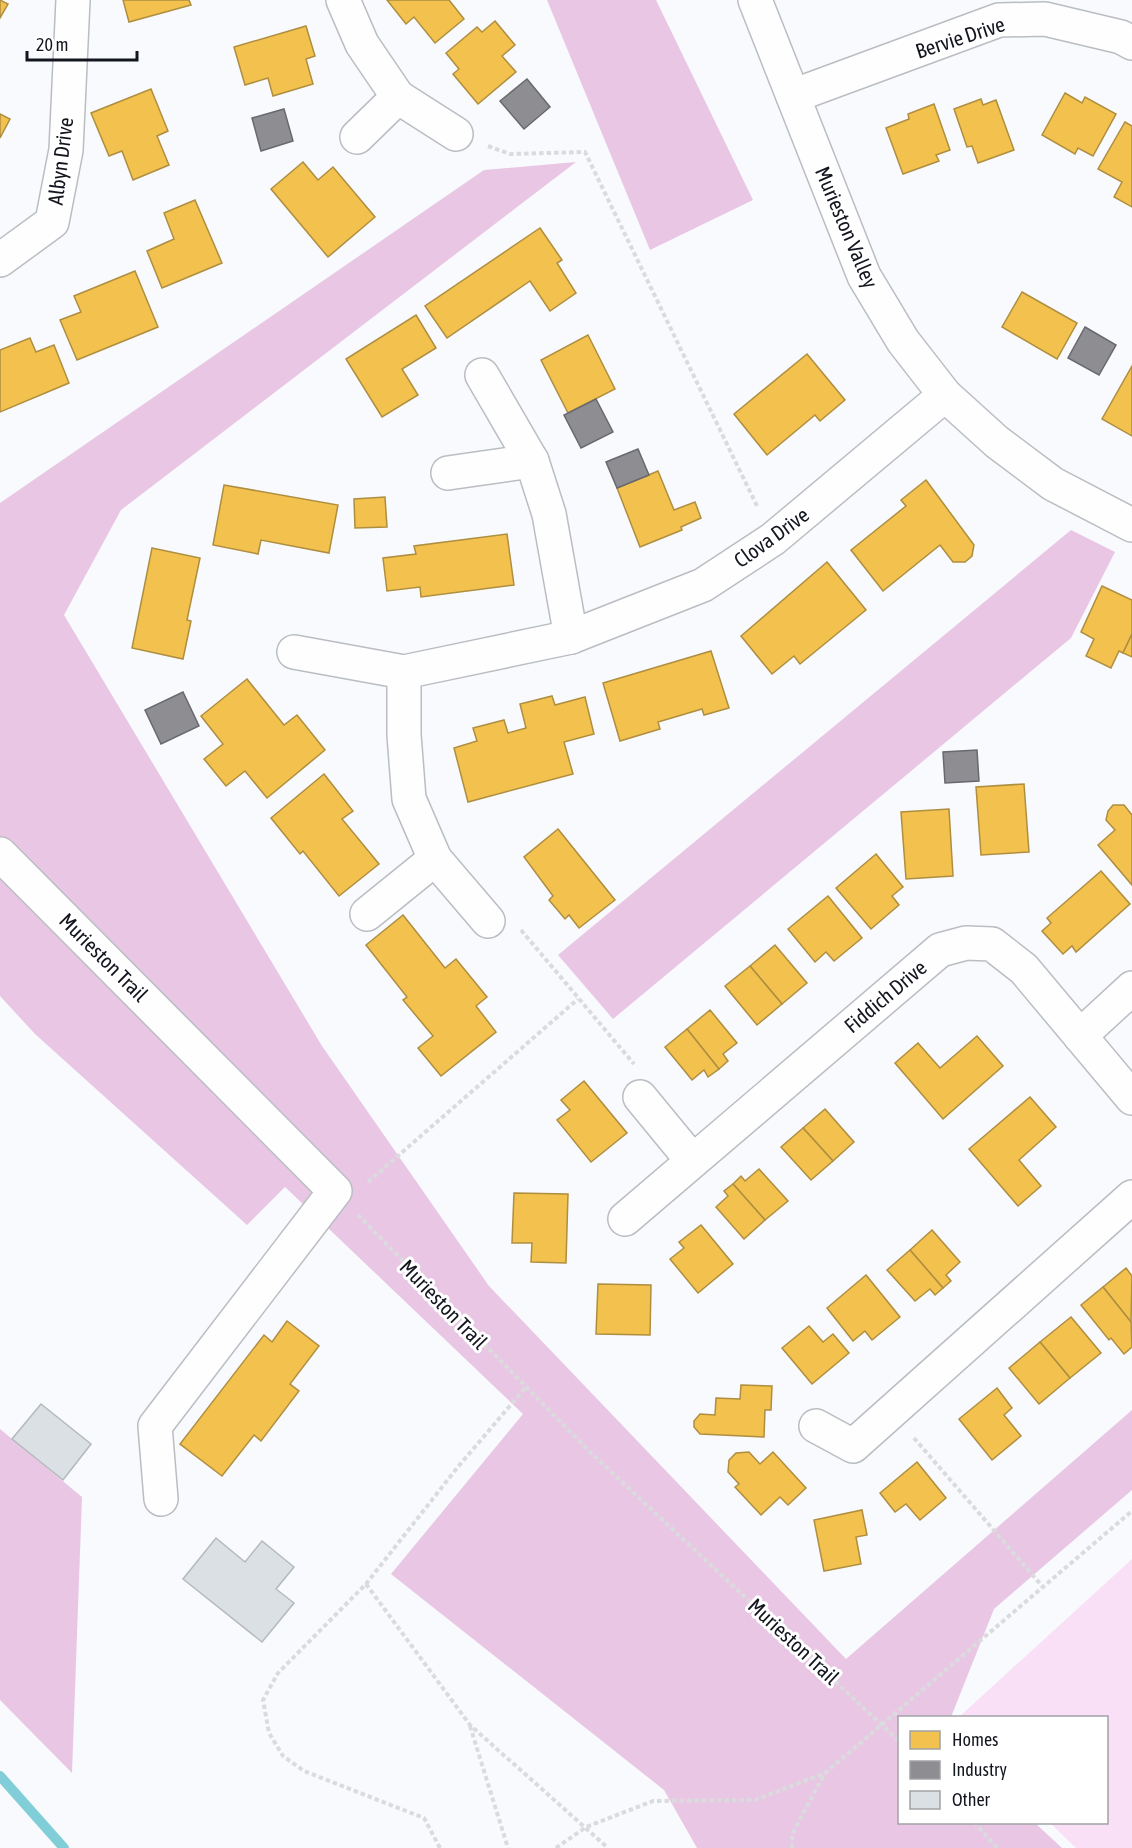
<svg xmlns="http://www.w3.org/2000/svg" width="1132" height="1848" font-family="'Asap Condensed',sans-serif">
<style>
.green{fill:#f9e0f6}
.forest{fill:#e9c7e4}
.homes{fill:#f2c14e;stroke:#af8e40;stroke-width:1.5}
.industry{fill:#8d8d92;stroke:#68696f;stroke-width:1.5}
.lines{fill:none;stroke-linecap:round;stroke-linejoin:round}
.stream{stroke:#81ced8;stroke-width:10}
.building{fill:#dae0e4;stroke:#b4b9bd;stroke-width:1.5}
.minor-casing{stroke:#babdc2;stroke-width:36}
.path{stroke:#dadbdc;stroke-width:4;stroke-dasharray:4.5 3;stroke-linecap:butt}
.minor{stroke:#fefeff;stroke-width:33}
.labels{text-anchor:middle;dominant-baseline:central;stroke-width:6;stroke-linejoin:round;paint-order:stroke}
.street-label{font-size:21px;fill:#13161e;stroke:#fff}
</style>
<rect width="100%" height="100%" fill="#f8fafd"/>
<path class="green" d="M1132 1559V1848H1076L1050 1823 1106 1822V1718L959 1717Z"/>
<g class="forest">
<path d="M547 0H656L753 200 650 250Z"/>
<path d="M576 162 121 510 64 615 322 1046 489 1286 846 1659 1132 1410V1490L994 1609 951 1717 900 1718V1822L1035 1823 1062 1848H697L664 1790 391 1574 523 1414 285 1187 247 1225 35 1034 0 996V503L484 170Z"/>
<path d="M1071 530 1115 552 1071 638 613 1019 558 955Z"/>
<path d="M0 1429 82 1497 72 1773 0 1700Z"/>
</g>
<g class="homes">
<path d="M0 0 8 4 0 18Z"/>
<path d="M123 0H189L191 5 129 22Z"/>
<path d="M387 0H449L464 19 435 43 414 17 406 24Z"/>
<path d="M495 21 515 45 502 56 516 72 478 104 453 74 459 69 446 53 477 27 482 32Z"/>
<path d="M306 26 315 56 306 59 313 84 273 96 268 78 245 85 234 47Z"/>
<path d="M151 89 168 131 157 136 169 165 133 180 122 151 109 156 91 113Z"/>
<path d="M1065 93 1082 103 1085 97 1116 114 1093 156 1078 148 1075 154 1042 135Z"/>
<path d="M981 99 983 105 996 100 1014 150 978 163 972 146 967 147 954 109Z"/>
<path d="M934 104 950 150 936 155 939 161 903 174 886 128 909 119 908 114Z"/>
<path d="M0 114 10 119 0 138Z"/>
<path d="M1125 122 1132 126V207L1114 197 1122 182 1098 169Z"/>
<path d="M303 162 318 180 333 167 375 217 328 257 271 189Z"/>
<path d="M195 200 222 263 162 288 147 251 174 239 164 213Z"/>
<path d="M540 228 562 260 557 263 576 293 550 311 530 281 447 338 425 306Z"/>
<path d="M135 271 158 327 77 360 60 320 81 312 74 296Z"/>
<path d="M1022 292 1077 323 1057 359 1002 327Z"/>
<path d="M416 315 436 348 402 369 418 395 382 417 346 359Z"/>
<path d="M588 335 615 389 568 413 541 360Z"/>
<path d="M30 338 36 352 54 345 69 383 0 412V350Z"/>
<path d="M807 354 845 400 820 421 815 415 767 455 734 414Z"/>
<path d="M1132 366V436L1102 419Z"/>
<path d="M658 471 674 510 695 502 701 518 681 527 682 530 640 547 617 488Z"/>
<path d="M926 480 974 545 972 556 965 562H953L940 545 883 591 851 550 906 506 901 500Z"/>
<path d="M224 485 338 505 329 553 261 540 258 554 213 545Z"/>
<path d="M385 497 387 527 355 528 354 499Z"/>
<path d="M507 534 514 585 421 597 420 587 387 591 383 558 416 554 414 546Z"/>
<path d="M152 548 200 558 187 620 191 621 183 659 132 648Z"/>
<path d="M827 562 866 610 800 664 794 656 772 674 741 636Z"/>
<path d="M1102 586 1132 600V634L1123 653 1119 651 1111 668 1086 656 1094 639 1081 632Z"/>
<path d="M1132 634V657L1123 653Z"/>
<path d="M711 651 729 708 704 715 702 709 658 722 660 729 620 741 603 683Z"/>
<path d="M247 679 284 725 297 715 325 750 267 798 245 771 226 786 204 759 223 744 201 716Z"/>
<path d="M552 696 555 705 585 697 594 734 564 742 573 774 468 802 454 748 477 741 473 728 504 720 508 733 526 728 520 704Z"/>
<path d="M324 774 353 811 342 819 379 864 339 896 303 851 300 854 271 818Z"/>
<path d="M1024 784 1029 852 981 855 976 787Z"/>
<path d="M1113 805H1124L1132 815V885L1098 845 1115 830 1106 820 1108 811Z"/>
<path d="M949 809 953 876 906 879 901 812Z"/>
<path d="M558 829 615 900 579 928 569 915 565 919 549 900 553 896 524 857Z"/>
<path d="M876 854 903 887 892 896 899 905 871 929 836 888Z"/>
<path d="M1101 871 1130 904 1076 952 1072 946 1063 954 1042 931 1051 923 1047 918Z"/>
<path d="M828 896 862 938 834 961 826 952 815 962 788 929Z"/>
<path d="M403 915 445 968 456 959 487 997 476 1006 496 1032 441 1076 418 1048 433 1036 403 1000 407 997 366 945Z"/>
<path d="M775 945 807 983 782 1004 750 966Z"/>
<path d="M750 966 782 1004 757 1025 725 986Z"/>
<path d="M710 1010 737 1043 723 1054 728 1061 719 1069 687 1029Z"/>
<path d="M687 1029 719 1069 708 1077 704 1070 692 1080 665 1047Z"/>
<path d="M977 1036 1003 1066 943 1119 895 1063 918 1043 940 1068Z"/>
<path d="M584 1081 627 1133 591 1162 557 1120 570 1110 561 1100Z"/>
<path d="M1030 1097 1056 1127 1019 1160 1041 1186 1018 1206 969 1149Z"/>
<path d="M825 1109 854 1142 833 1161 803 1128Z"/>
<path d="M803 1128 833 1161 811 1180 781 1147Z"/>
<path d="M759 1169 788 1201 765 1220 733 1184 741 1176 745 1181Z"/>
<path d="M733 1184 765 1220 744 1239 716 1207 728 1196 724 1191Z"/>
<path d="M514 1193 568 1194 566 1263 531 1262 532 1243H512Z"/>
<path d="M701 1225 733 1264 698 1293 670 1259 684 1248 679 1242Z"/>
<path d="M932 1230 960 1262 946 1275 951 1281 943 1288 910 1250Z"/>
<path d="M910 1250 943 1288 935 1295 930 1289 915 1301 887 1270Z"/>
<path d="M1126 1268 1132 1276 1131 1322 1103 1287Z"/>
<path d="M866 1275 900 1317 872 1340 865 1331 853 1341 827 1308Z"/>
<path d="M598 1284 651 1285 650 1335 596 1334Z"/>
<path d="M1103 1287 1131 1322 1132 1347 1124 1354 1111 1338 1109 1340 1081 1305Z"/>
<path d="M1071 1317 1101 1353 1070 1378 1040 1342Z"/>
<path d="M287 1321 319 1346 290 1384 299 1391 261 1441 254 1435 222 1476 180 1444 264 1335 272 1342Z"/>
<path d="M809 1326 823 1342 833 1334 849 1353 812 1384 782 1348Z"/>
<path d="M1040 1342 1070 1378 1039 1404 1009 1368Z"/>
<path d="M741 1385 772 1386 771 1410H765L764 1437 700 1434 694 1427V1421L700 1414 715 1415 716 1398 740 1399Z"/>
<path d="M997 1388 1012 1408 1004 1415 1021 1436 992 1460 959 1419Z"/>
<path d="M749 1452 760 1464 773 1452 806 1488 788 1505 780 1497 761 1515 735 1487 739 1484 728 1472 729 1460 736 1453Z"/>
<path d="M917 1462 946 1498 920 1520 906 1504 895 1512 880 1493Z"/>
<path d="M862 1510 867 1535 856 1537 861 1564 824 1571 814 1520Z"/>
</g>
<g class="industry">
<path d="M527 79 550 107 524 129 500 101Z"/>
<path d="M284 109 293 141 261 151 252 118Z"/>
<path d="M1085 327 1116 345 1099 375 1068 358Z"/>
<path d="M596 399 613 432 581 448 564 415Z"/>
<path d="M638 449 649 475 617 488 606 462Z"/>
<path d="M183 692 199 726 161 744 145 710Z"/>
<path d="M977 750 979 781 945 783 943 752Z"/>
</g>
<g class="lines">
<path class="stream" d="M0 1776 64 1848"/>
</g>
<g class="building">
<path d="M41 1404 91 1444 63 1480 12 1439Z"/>
<path d="M216 1538 245 1562 262 1541 294 1567 276 1589 294 1603 262 1642 183 1579Z"/>
</g>
<g class="lines">
<defs>
<g id="minor">
<path d="M343 0 362 44 398 97"/>
<path d="M755 0 864 276 903 341 945 395 997 442 1053 484 1132 525"/>
<path d="M793 96 999 20 1045 19 1121 37 1132 43"/>
<path d="M357 137 398 97 456 134"/>
<path d="M0 260 52 222 66 150 73 0"/>
<path d="M482 375 532 461 549 514 571 637"/>
<path d="M448 473 532 461"/>
<path d="M294 652 404 672 571 637 703 585 773 539 945 395"/>
<path d="M404 672V735L409 799 435 859 488 921"/>
<path d="M0 854 335 1191 155 1426 161 1499"/>
<path d="M367 914 435 859"/>
<path d="M1080 1036 1132 988"/>
<path d="M640 1097 691 1159"/>
<path d="M625 1219 940 950 966 943 992 944 1024 969 1132 1098"/>
<path d="M816 1426 853 1446 1132 1197"/>
</g>
</defs>
<use href="#minor" class="minor-casing"/>
<g class="path">
<path d="M488 146 510 154 585 152 757 506"/>
<path d="M521 930 634 1064"/>
<path d="M368 1182 578 999"/>
<path d="M358 1215 590 1452 900 1742"/>
<path d="M914 1438 1043 1587"/>
<path d="M366 1584 470 1725 608 1848"/>
<path d="M470 1726 508 1848"/>
<path d="M974 1822 997 1848"/>
<path d="M440 1848 424 1818 304 1771 283 1756 269 1733 263 1700 278 1673 366 1584 457 1468 526 1387"/>
<path d="M556 1848 586 1827 653 1801 755 1800 825 1773 1132 1511"/>
<path d="M792 1848V1834L825 1773"/>
</g>
<use href="#minor" class="minor"/>
</g>
<g class="labels">
<g class="street-label">
<text transform="translate(960 37) rotate(-18)">Bervie Drive</text>
<text transform="translate(60 161) rotate(-83)">Albyn Drive</text>
<text transform="translate(847 227) rotate(67)">Murieston Valley</text>
<text transform="translate(771 537) rotate(-36)">Clova Drive</text>
<text transform="translate(104 957) rotate(45)">Murieston Trail</text>
<text transform="translate(885 996) rotate(-40)">Fiddich Drive</text>
<text transform="translate(444 1304) rotate(46)">Murieston Trail</text>
<text transform="translate(794 1641) rotate(43)">Murieston Trail</text>
</g>
</g>
<rect x="898" y="1716" width="210" height="108" fill="#ffffff" stroke="#a1a2a5" stroke-width="1.5"/>
<rect x="910" y="1731" width="30" height="18" fill="#f2c14e" stroke="#a1a2a5" stroke-width="1.5"/>
<text x="952" y="1746" font-size="18" fill="#13161e">Homes</text>
<rect x="910" y="1761" width="30" height="18" fill="#8d8d92" stroke="#a1a2a5" stroke-width="1.5"/>
<text x="952" y="1776" font-size="18" fill="#13161e">Industry</text>
<rect x="910" y="1791" width="30" height="18" fill="#dae0e4" stroke="#a1a2a5" stroke-width="1.5"/>
<text x="952" y="1806" font-size="18" fill="#13161e">Other</text>
<path d="M27 51v9h110v-9" fill="none" stroke="#13161e" stroke-width="3"/>
<text x="36" y="51" font-size="18" fill="#13161e" stroke="#ffffff" stroke-width="4.5" paint-order="stroke">20 m</text>
</svg>
